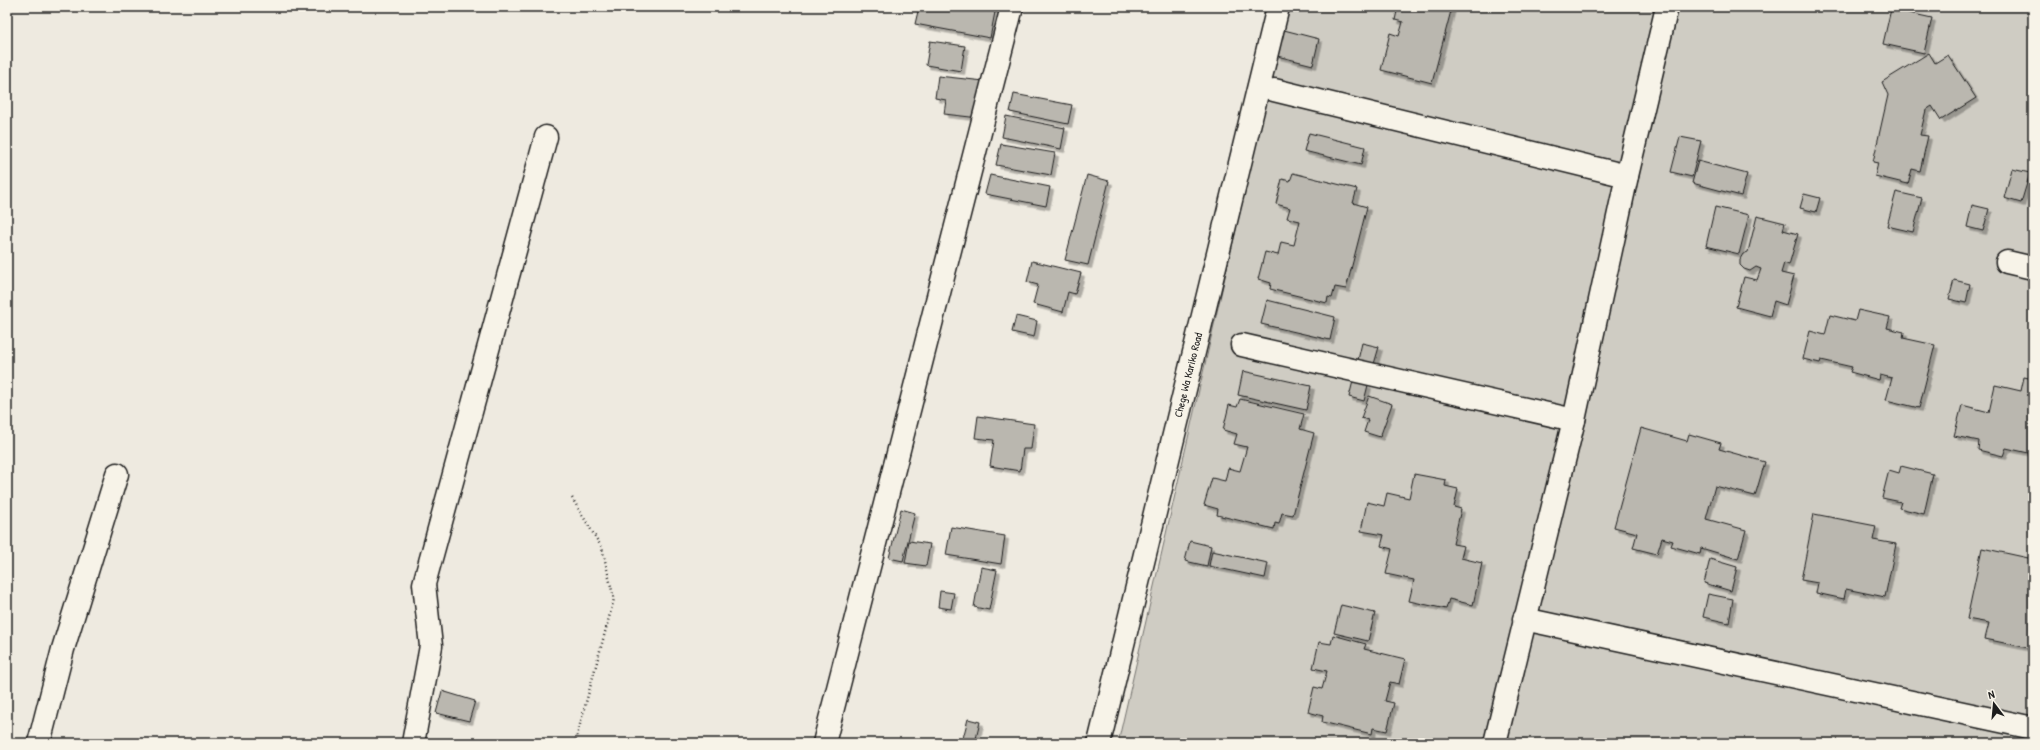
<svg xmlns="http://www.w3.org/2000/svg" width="2040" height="750" font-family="'Patrick Hand',sans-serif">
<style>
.green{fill:#cfccc3;stroke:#767470}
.building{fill:#bab7af;stroke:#1c1c1c;filter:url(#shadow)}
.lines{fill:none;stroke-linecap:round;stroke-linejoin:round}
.minor-casing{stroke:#1c1c1c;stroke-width:25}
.path{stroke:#1c1c1c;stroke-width:2.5;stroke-dasharray:1 3;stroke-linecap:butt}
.minor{stroke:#f7f3e8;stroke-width:22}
.labels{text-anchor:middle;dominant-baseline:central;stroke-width:4;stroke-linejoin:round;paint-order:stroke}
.street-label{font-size:11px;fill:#1c1c1c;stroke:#f7f3e8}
</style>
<defs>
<filter id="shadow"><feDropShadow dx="3.5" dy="3.5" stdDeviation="0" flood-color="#0004"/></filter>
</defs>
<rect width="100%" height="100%" fill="#eeeae0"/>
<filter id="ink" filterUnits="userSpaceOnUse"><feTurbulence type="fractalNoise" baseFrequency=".025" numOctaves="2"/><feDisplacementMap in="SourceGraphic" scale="8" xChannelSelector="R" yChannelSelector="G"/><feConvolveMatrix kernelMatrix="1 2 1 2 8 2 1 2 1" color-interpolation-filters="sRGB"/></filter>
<g filter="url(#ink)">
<path class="green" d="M1287 7H2033V743H1118Z"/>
<g class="building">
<path d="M919 7H996L990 38 915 24Z"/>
<path d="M1398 7H1452L1432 83 1381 70 1390 33 1399 36 1403 22 1395 20Z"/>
<path d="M1891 9 1932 18 1924 53 1883 44Z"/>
<path d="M1284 30 1319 39 1313 65 1277 56Z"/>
<path d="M930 41 965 46 961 71 926 65Z"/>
<path d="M1929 53 1935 63 1948 55 1976 98 1941 120 1932 106 1926 110 1920 135 1928 136 1920 171 1912 169 1908 184 1875 176 1878 163 1873 162 1888 95 1882 82Z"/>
<path d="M938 76 984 81 979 118 944 114 946 100 935 98Z"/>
<path d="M1014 94 1072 105 1068 124 1010 112Z"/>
<path d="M1006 116 1065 128 1061 149 1002 137Z"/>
<path d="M1309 133 1365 147 1361 165 1304 151Z"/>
<path d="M1680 137 1701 141 1692 177 1671 172Z"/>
<path d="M1001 144 1055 153 1051 175 996 165Z"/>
<path d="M1698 161 1747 174 1741 196 1692 183Z"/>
<path d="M2012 169 2030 173 2021 203 2004 198Z"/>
<path d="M1293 173 1357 189 1353 203 1367 207 1346 289 1335 287 1332 298 1328 297 1327 303 1270 289 1271 283 1258 279 1265 252 1278 255 1281 242 1294 245 1300 221 1287 218 1290 208 1276 204 1282 179 1290 181Z"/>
<path d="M990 175 1050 187 1046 206 985 194Z"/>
<path d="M1087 175 1109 181 1088 265 1065 260Z"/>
<path d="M1896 192 1922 198 1913 232 1887 226Z"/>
<path d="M1804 194 1820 198 1816 212 1800 208Z"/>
<path d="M1972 205 1989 209 1983 231 1967 227Z"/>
<path d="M1715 207 1749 215 1739 254 1706 246Z"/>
<path d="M1757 216 1785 223 1783 230 1798 234 1789 265 1784 263 1781 273 1794 276 1786 305 1774 301 1770 316 1736 307 1744 277 1757 280 1761 269 1756 267 1750 271 1744 269 1740 265V259L1743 254 1748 252Z"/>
<path d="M1032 261 1081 273 1075 294 1068 292 1063 312 1033 304 1038 285 1027 282Z"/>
<path d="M1954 280 1970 284 1966 303 1949 299Z"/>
<path d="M1267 300 1335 317 1330 340 1261 324Z"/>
<path d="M1858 310 1890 317 1887 328 1904 332 1903 338 1935 345 1919 408 1886 400 1892 378 1880 375 1879 380 1850 372 1852 367 1821 360 1820 363 1803 359 1810 331 1825 335 1830 315 1855 321Z"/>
<path d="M1016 316 1037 321 1034 337 1012 332Z"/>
<path d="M1362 343 1379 347 1374 364 1358 360Z"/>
<path d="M1243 371 1311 386 1306 410 1238 395Z"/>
<path d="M2024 377 2033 379V454L2006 448 2003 456 1978 450 1979 441 1954 436 1962 405 1989 412 1995 385 2021 391Z"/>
<path d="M1353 381 1368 385 1364 401 1349 397Z"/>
<path d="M1369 396 1392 404 1380 437 1364 432 1368 420 1361 418Z"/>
<path d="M1240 399 1304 414 1300 429 1314 433 1293 515 1282 513 1279 524 1275 523 1274 529 1217 515 1218 509 1204 505 1212 478 1225 481 1228 468 1240 471 1247 447 1234 444 1237 434 1223 430 1229 405 1237 407Z"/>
<path d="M978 416 1034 424 1031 449H1023L1020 471 990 466 994 440 975 438Z"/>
<path d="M1641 428 1687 441 1689 434 1721 443 1719 449 1765 462 1755 496 1715 486 1706 519 1746 530 1738 559 1701 548 1700 554 1671 546 1673 541 1662 538 1657 554 1633 548 1637 533 1614 527Z"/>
<path d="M1901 466 1933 474 1924 514 1899 508 1901 502 1882 498 1889 470 1899 473Z"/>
<path d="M1414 474 1446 480 1445 486 1458 489 1454 507 1461 509 1453 544 1464 546 1461 558 1482 563 1473 605 1449 599 1446 609 1409 601 1414 580 1386 574 1392 549 1381 546 1384 535 1361 531 1367 502 1384 506 1387 493 1409 498Z"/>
<path d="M901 509 915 513 903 561 889 558Z"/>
<path d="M1814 514 1876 526 1873 540 1896 544 1885 597 1846 589 1844 599 1816 593 1818 583 1801 580Z"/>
<path d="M951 527 1005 536 1001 564 946 555Z"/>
<path d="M909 541 930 544 926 566 905 563Z"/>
<path d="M1190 541 1211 546 1207 566 1185 561Z"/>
<path d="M1982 548 2033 559V649L1985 639 1989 623 1967 619Z"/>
<path d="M1212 551 1268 563 1265 578 1209 566Z"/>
<path d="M1710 559 1737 567 1731 591 1704 583Z"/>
<path d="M981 567 997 570 989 610 974 607Z"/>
<path d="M940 591 954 593 951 609 938 607Z"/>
<path d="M1708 594 1733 599 1729 623 1703 617Z"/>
<path d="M1341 605 1375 613 1368 641 1334 633Z"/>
<path d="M1333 635 1366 644 1364 649 1405 659 1399 684 1390 682 1385 701 1394 703 1387 731 1373 728 1372 734 1322 722 1323 716 1308 712 1314 687 1322 689 1327 671 1313 668 1319 642 1331 644Z"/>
<path d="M442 691 475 701 469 721 436 713Z"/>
<path d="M968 719 980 722 975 743 962 742Z"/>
</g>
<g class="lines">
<defs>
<g id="minor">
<path d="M1274 90 1627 176"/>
<path d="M2007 262 2033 268"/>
<path d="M1242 345 1574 420"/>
<path d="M1524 619 2033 728"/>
<path d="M39 743 63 649 117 474"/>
<path d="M413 743 431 646 424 584 546 137"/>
<path d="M824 743 1012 7"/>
<path d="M1099 743 1278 7"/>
<path d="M1495 743 1574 420 1627 176 1667 7"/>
</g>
</defs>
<use href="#minor" class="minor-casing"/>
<path class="path" d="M572 498 602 548 614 599 575 743"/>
<use href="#minor" class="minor"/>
</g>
</g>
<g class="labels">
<g class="street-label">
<text transform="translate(1188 375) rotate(-76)">Chege Wa Kariko Road</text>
</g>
</g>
<rect width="2040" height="750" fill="none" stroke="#f7f3e8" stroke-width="24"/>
<rect x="12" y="12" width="2016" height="726" fill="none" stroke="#1c1c1c" stroke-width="1.5" filter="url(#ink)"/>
<g transform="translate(1994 704) rotate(344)" stroke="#f7f3e8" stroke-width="3" paint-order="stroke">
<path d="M0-3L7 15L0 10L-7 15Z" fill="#1c1c1c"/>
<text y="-6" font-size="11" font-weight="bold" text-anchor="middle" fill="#1c1c1c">N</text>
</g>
</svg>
